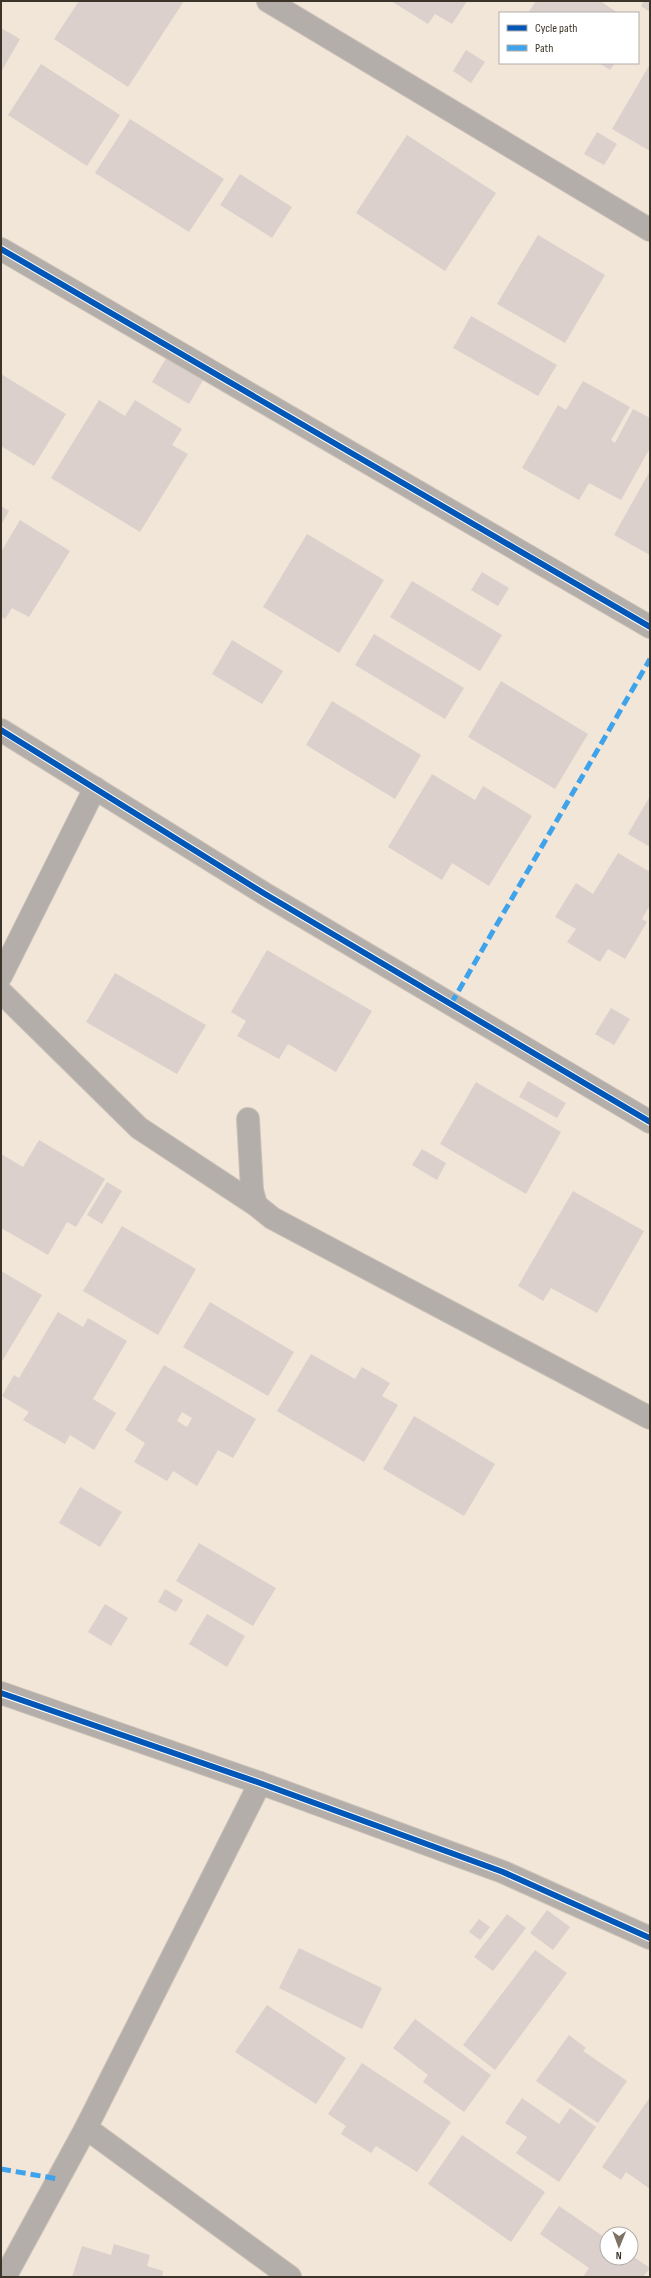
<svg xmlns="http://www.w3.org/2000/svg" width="651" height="2278" font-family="'Sofia Sans Condensed',sans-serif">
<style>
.building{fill:#dbd0cc;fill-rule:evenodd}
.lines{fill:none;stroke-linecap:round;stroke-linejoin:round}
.minor-casing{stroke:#cbc2b7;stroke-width:24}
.minor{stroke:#b4aeaa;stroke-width:22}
.quiet{stroke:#3fa3eb;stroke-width:5;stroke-dasharray:10 5;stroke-linecap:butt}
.cycleway-casing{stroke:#fff;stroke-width:8}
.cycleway{stroke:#0057b8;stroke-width:6}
</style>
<rect width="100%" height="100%" fill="#f2e6d8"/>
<g class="building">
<path d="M79 1H184L128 87 54 39Z"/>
<path d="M391 1H467L452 24 435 14 428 24Z"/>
<path d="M536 1H600L618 13H528Z"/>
<path d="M644 1H650V12L641 6Z"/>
<path d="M1 28 20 39 1 72Z"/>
<path d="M466 50 485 62 471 83 453 71Z"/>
<path d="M599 63H615L610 70Z"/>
<path d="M41 64 120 115 87 166 8 115Z"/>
<path d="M650 64V151L612 129Z"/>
<path d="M130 119 224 179 189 232 95 173Z"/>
<path d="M597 132 617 144 604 165 584 154Z"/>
<path d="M407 135 496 193 445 271 356 213Z"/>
<path d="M240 174 292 207 272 238 220 205Z"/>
<path d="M538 235 605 275 565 343 497 304Z"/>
<path d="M471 316 557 365 538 396 453 348Z"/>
<path d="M168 355 205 377 189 404 152 382Z"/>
<path d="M1 374 66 414 34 466 1 446Z"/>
<path d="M583 381 630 407 611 440 615 443 633 409 650 418V448L621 500 589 483 579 500 522 468 558 405 566 410Z"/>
<path d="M99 400 125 416 135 400 182 429 172 445 188 454 140 532 51 478Z"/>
<path d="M650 471V555L614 535Z"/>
<path d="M1 506 9 511 1 525Z"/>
<path d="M20 520 70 551 29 617 12 608 5 619 1 617V552Z"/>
<path d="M307 534 384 580 339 653 263 607Z"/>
<path d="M482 572 509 588 498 606 471 590Z"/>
<path d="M412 581 502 635 480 671 390 617Z"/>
<path d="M374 634 464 688 445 719 355 665Z"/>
<path d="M232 640 283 671 262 704 212 674Z"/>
<path d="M501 681 588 734 555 789 468 737Z"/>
<path d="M332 701 421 755 395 799 306 745Z"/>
<path d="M432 774 475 800 483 786 532 816 489 886 452 863 442 880 388 847Z"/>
<path d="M650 796V847L628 834Z"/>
<path d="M618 853 650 872V905L642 919 647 922 625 959 608 949 600 962 567 942 576 929 555 917 576 883 593 894Z"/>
<path d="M267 950 372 1011 336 1072 288 1044 279 1059 237 1036 246 1021 231 1012Z"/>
<path d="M115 973 206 1025 177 1074 86 1022Z"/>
<path d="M611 1008 630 1019 614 1045 595 1034Z"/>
<path d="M528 1081 566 1103 557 1118 519 1097Z"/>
<path d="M476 1082 561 1132 526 1194 440 1144Z"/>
<path d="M39 1140 105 1179 76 1227 67 1222 48 1255 1 1228V1154L23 1167Z"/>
<path d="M422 1149 446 1163 437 1180 412 1165Z"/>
<path d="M107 1182 122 1191 102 1224 87 1215Z"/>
<path d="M573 1191 644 1231 597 1313 551 1288 543 1301 518 1286Z"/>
<path d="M122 1226 196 1269 158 1335 83 1291Z"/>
<path d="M1 1271 42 1295 1 1363Z"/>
<path d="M210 1302 294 1352 268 1396 183 1347Z"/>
<path d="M58 1312 83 1327 88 1318 127 1341 93 1399 116 1413 94 1450 70 1435 65 1444 23 1420 29 1412 2 1396 14 1375 19 1378Z"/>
<path d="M311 1354 355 1379 362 1367 390 1383 382 1396 398 1405 364 1462 277 1411Z"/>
<path d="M164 1365 256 1419 233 1458 218 1450 197 1486 173 1471 167 1481 134 1462 145 1443 125 1430ZM182 1412 192 1418 187 1427 177 1421Z"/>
<path d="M414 1416 495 1464 464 1516 383 1469Z"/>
<path d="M80 1487 122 1512 100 1547 59 1523Z"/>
<path d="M199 1543 276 1588 253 1626 176 1581Z"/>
<path d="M165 1589 183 1600 176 1612 158 1602Z"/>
<path d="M105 1604 128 1618 111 1646 88 1632Z"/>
<path d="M207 1614 245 1636 227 1667 189 1644Z"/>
<path d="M547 1910 570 1927 553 1950 530 1933Z"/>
<path d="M507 1914 526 1928 493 1971 474 1957Z"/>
<path d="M479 1919 490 1927 480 1940 469 1932Z"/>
<path d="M299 1948 382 1988 362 2029 279 1988Z"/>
<path d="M535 1950 567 1973 495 2070 463 2045Z"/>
<path d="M267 2005 346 2058 316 2104 235 2052Z"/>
<path d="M415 2019 491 2075 464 2112 423 2082 428 2075 393 2048Z"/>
<path d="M569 2035 586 2048 583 2051 627 2081 598 2123 536 2081Z"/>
<path d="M362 2063 451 2122 417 2172 376 2146 371 2153 341 2134 346 2126 328 2114Z"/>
<path d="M650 2097V2189L626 2172 621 2180 602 2167Z"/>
<path d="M522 2098 559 2124 570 2108 596 2127 559 2182 516 2153 527 2137 505 2123Z"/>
<path d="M462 2135 545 2192 511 2242 428 2184Z"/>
<path d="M559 2206 607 2239V2258H631V2255L650 2268 643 2277H583L589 2268 540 2234Z"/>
<path d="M114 2244 150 2255 147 2266 163 2271 162 2277H72L82 2246 111 2255Z"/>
</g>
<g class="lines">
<defs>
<g id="minor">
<path d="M268 1 650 230"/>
<path d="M1 249 650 627"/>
<path d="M1 730 265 894 650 1122"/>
<path d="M1 976 95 788"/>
<path d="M1 992 139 1128 256 1205"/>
<path d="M248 1119 252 1190 256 1205 272 1218 650 1418"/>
<path d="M1 1693 260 1783 503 1872 650 1938"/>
<path d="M86 2128 290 2277"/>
<path d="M5 2277 86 2128 260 1783"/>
</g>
</defs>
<use href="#minor" class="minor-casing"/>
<use href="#minor" class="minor"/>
<g class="quiet">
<path d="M451 1004 650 659"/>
<path d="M1 2169 58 2179"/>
</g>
<defs>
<g id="cycleway">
<path d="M1 249 650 627"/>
<path d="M1 730 265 894 650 1122"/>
<path d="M1 1693 260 1783 503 1872 650 1938"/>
</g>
</defs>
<use href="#cycleway" class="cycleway-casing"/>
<use href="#cycleway" class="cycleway"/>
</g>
<rect width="651" height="2278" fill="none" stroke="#3c3429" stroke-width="4"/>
<rect x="499" y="12" width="140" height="52" fill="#ffffff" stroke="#b1aea9"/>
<rect x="507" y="25" width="20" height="6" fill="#0057b8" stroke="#b1aea9"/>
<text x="535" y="32" font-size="12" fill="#3c3429">Cycle path</text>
<rect x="507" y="45" width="20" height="6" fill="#3fa3eb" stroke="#b1aea9"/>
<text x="535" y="52" font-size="12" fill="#3c3429">Path</text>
<g transform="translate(619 2246) rotate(181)"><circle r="19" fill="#ffffff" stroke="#b1aea9"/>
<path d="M0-3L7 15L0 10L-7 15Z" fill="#7c7266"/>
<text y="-6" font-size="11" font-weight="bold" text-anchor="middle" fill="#3c3429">N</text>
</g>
</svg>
